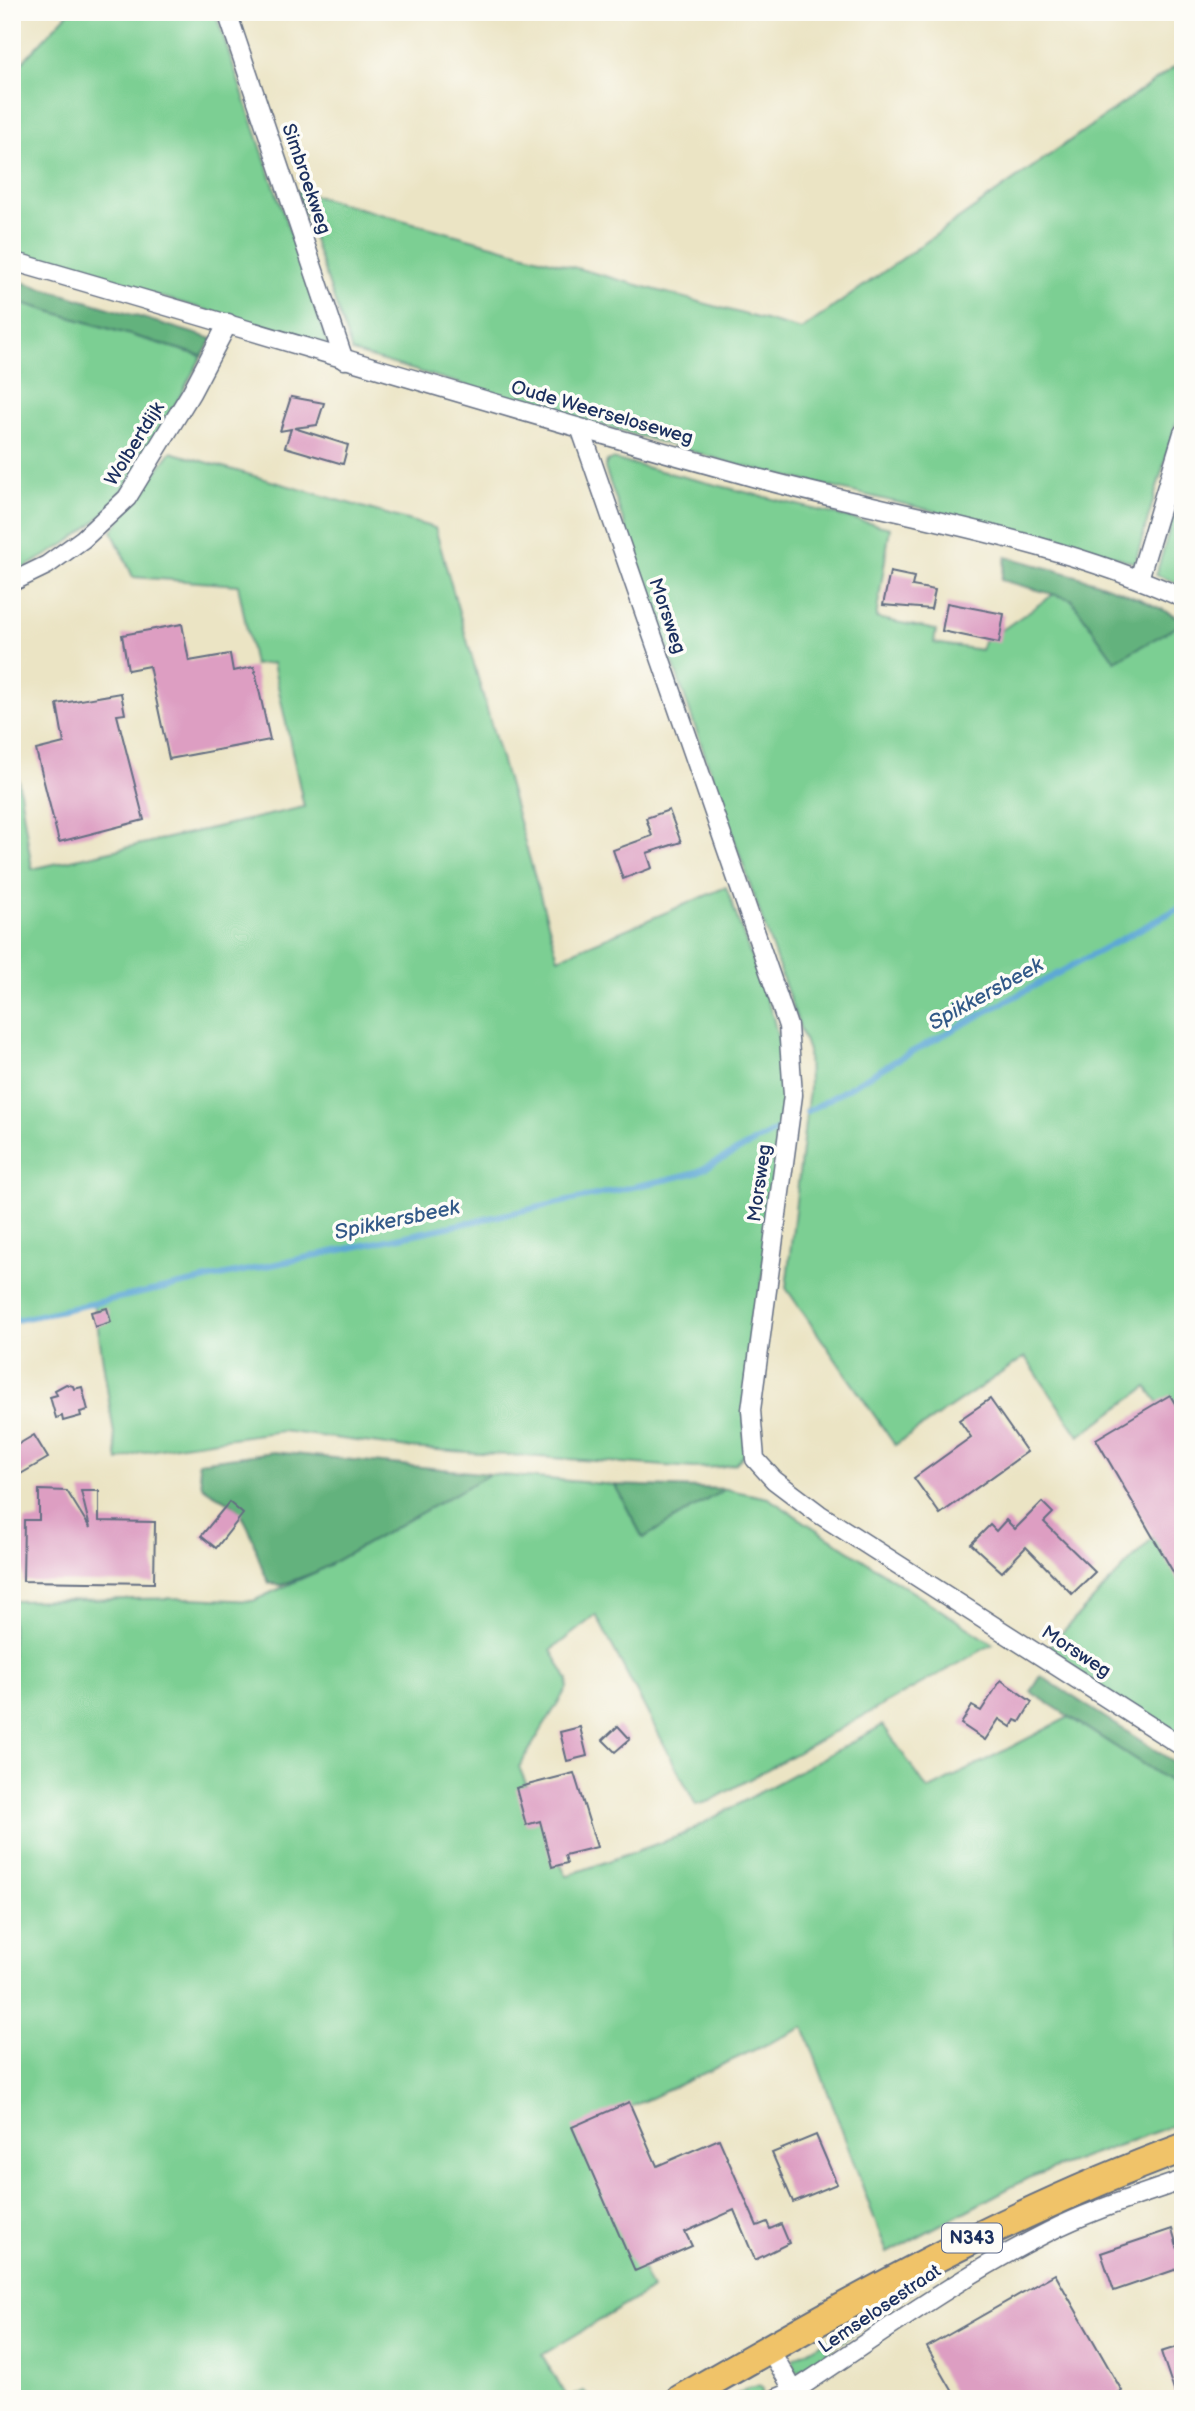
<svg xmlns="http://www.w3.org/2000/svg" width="1195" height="2411" font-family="'Balsamiq Sans',sans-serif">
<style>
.green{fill:#7bcf93;stroke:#4b7f78;stroke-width:2}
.forest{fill:#64b27d;stroke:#40706e;stroke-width:2}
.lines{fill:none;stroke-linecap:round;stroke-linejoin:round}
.stream{stroke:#5da8d5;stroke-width:6}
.building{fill:#dd9ec2}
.street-casing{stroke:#646e82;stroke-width:21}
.primary-casing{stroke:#646e82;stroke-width:32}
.street{stroke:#fff;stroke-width:18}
.primary{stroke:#f0c369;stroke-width:28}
.labels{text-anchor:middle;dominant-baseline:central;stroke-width:7;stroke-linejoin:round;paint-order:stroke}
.shield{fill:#fdfcf7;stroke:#5f6c8c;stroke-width:2}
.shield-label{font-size:18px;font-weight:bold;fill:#1b2f5e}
.street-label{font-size:19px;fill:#1b2f5e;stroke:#fdfcf7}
.water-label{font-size:21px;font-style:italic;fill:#325988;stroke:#fdfcf7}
</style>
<rect width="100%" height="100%" fill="#fdfcf7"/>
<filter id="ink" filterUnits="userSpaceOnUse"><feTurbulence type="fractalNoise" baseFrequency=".0143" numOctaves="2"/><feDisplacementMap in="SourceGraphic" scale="14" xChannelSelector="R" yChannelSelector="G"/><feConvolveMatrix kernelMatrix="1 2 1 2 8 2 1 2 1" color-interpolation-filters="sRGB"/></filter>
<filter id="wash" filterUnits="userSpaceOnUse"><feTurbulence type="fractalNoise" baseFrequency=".00686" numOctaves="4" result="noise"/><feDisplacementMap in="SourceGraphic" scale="28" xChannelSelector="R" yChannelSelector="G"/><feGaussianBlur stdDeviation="1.57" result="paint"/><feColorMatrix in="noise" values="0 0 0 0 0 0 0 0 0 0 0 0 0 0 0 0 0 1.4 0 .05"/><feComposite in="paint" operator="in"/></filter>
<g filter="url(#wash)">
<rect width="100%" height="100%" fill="#ebe4c4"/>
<g class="green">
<path d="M69 12H215L328 345 12 254V73Z"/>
<path d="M1183 61V399L1135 563 1083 546 738 465 352 352 297 191 801 330Z"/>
<path d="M12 300 202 356C175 404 139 477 102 515 78 539 43 558 12 574Z"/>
<path d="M171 452 435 528 558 958 726 887 773 1017 783 1059 784 1101 745 1424 744 1455 735 1464 720 1467 694 1468 409 1448 282 1431 182 1445 140 1453 118 1461 94 1302 12 1321V740L32 869 304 807 273 663 254 665 238 585 133 577 112 531Z"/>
<path d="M612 459 890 528 876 618 936 630 934 643 981 650 985 638 1005 628 1054 594 1071 599 1115 661 1183 623V1436L1147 1387 1079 1436 1025 1357 895 1445 786 1288 809 1088 808 1051 605 468 607 461Z"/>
<path d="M1183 483V585L1156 575Z"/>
<path d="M490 1474 615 1485 643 1538 725 1489 768 1498 993 1644 710 1801 696 1805 596 1615 551 1650 568 1680 567 1688 519 1767 566 1876 682 1835 883 1725 928 1790 1069 1717 1183 1790V2122L1028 2178 887 2253 804 2027 579 2131 652 2289 542 2355 568 2398 584 2391 590 2399H12V1601L191 1598 253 1601 316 1572Z"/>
<path d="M1183 1506V1741L1044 1651Z"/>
<path d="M913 2291 807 2367 798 2372 794 2370 793 2359Z"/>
<path d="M759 2386 763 2389V2394L756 2399H729L748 2388Z"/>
</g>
<g class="forest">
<path d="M12 279 213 339 202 356 12 300Z"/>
<path d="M1006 557C1070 573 1124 588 1183 620V623L1115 661 1071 599 1001 580Z"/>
<path d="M274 1452 490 1474 316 1572 281 1585 269 1583C255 1559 255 1528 235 1507 225 1498 212 1495 202 1486L198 1462Z"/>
<path d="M615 1485 725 1489 643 1538Z"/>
<path d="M1041 1676 1183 1768V1790L1031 1692Z"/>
</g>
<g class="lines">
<g class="stream">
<path d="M807 1112 895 1061 1183 906"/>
<path d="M12 1321 665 1180 697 1172 781 1128"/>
</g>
</g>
<g id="blocks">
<g class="building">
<path d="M291 397 324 403 317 425 294 428 348 445 343 464 285 447 291 429 280 431Z"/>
<path d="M890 572 914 577 912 586 935 590 931 609 883 605Z"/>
<path d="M947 603 1004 614 999 643 942 631Z"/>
<path d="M182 624 189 661 230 654 233 671 254 667 270 740 169 759 149 666 128 670 122 635Z"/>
<path d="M121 693 125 714 117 715 144 820 59 842 36 750 64 743 57 704Z"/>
<path d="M669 810 681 842 647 853 652 868 623 879 613 850 652 836 646 818Z"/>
<path d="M107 1308 111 1322 95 1327 91 1312Z"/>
<path d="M66 1384 73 1386 74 1389 82 1387 88 1410 80 1412 81 1416 63 1421 62 1416 56 1418 50 1397 57 1395 55 1390Z"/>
<path d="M1170 1395 1183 1417V1589L1096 1439Z"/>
<path d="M990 1399 1027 1452 940 1514 914 1478 971 1437 959 1420Z"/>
<path d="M34 1435 48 1458 12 1479V1448Z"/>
<path d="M39 1490 67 1491 90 1528 81 1491H99V1521L155 1522 154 1583 23 1581 24 1520H39Z"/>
<path d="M229 1502 243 1514 216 1548 201 1536Z"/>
<path d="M1042 1502 1053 1513 1044 1522 1095 1572 1072 1594 1026 1547 1002 1572 971 1544 990 1525 996 1531 1006 1520 1015 1529Z"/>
<path d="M1001 1680 1032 1702 1020 1722 1015 1720 1011 1727 999 1719 985 1740 961 1724 972 1706 981 1711Z"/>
<path d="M618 1726 630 1739 615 1752 603 1740Z"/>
<path d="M580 1727 587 1756 567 1761 560 1732Z"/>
<path d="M574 1773 597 1847 565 1855 567 1863 552 1867 540 1821 526 1825 516 1788Z"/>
<path d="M629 2102 657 2166 719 2139 757 2226 767 2222 770 2229 781 2224 789 2243 755 2260 734 2210 685 2232 692 2246 635 2271 572 2127Z"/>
<path d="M816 2135 837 2184 793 2202 772 2153Z"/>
<path d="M1172 2229 1183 2267 1114 2291 1101 2253Z"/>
<path d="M1055 2274 1122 2391 1109 2399H957L927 2347Z"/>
<path d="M1183 2345V2399H1177L1161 2352Z"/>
</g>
</g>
</g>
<g filter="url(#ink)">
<use href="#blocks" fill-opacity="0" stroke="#646e82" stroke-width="2"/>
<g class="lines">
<defs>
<g id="street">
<path d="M227 12 344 360"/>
<path d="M12 261C260 332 505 409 753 477 896 516 1047 536 1183 598"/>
<path d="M581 430 788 1026 793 1095 751 1410 755 1459 774 1480 819 1514 1183 1747"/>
<path d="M1139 579 1183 433"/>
<path d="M12 582 47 565 83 539 127 498 191 393 228 323"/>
<path d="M769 2348 794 2391"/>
<path d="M775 2399 794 2391C878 2336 958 2277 1048 2232 1091 2210 1138 2196 1183 2180"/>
</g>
<path id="primary" d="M681 2399C844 2305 1006 2213 1183 2148"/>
</defs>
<use href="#street" class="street-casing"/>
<use href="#primary" class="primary-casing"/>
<use href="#street" class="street"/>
<use href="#primary" class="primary"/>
</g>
</g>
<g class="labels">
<rect class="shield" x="942" y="2223.5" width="60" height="29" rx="5"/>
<g class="shield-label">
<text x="972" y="2238">N343</text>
</g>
<g class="street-label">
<text transform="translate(306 179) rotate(71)">Simbroekweg</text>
<text transform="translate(602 413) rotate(16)">Oude Weerseloseweg</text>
<text transform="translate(135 444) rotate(-58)">Wolbertdijk</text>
<text transform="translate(667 616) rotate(71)">Morsweg</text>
<text transform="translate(760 1183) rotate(-82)">Morsweg</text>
<text transform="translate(1076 1652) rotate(33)">Morsweg</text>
<text transform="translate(880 2309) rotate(-34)">Lemselosestraat</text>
</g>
<g class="water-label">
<text transform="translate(986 994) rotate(-29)">Spikkersbeek</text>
<text transform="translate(397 1220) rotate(-12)">Spikkersbeek</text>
</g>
</g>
<rect width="1195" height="2411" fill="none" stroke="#fdfcf7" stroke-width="42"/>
</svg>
